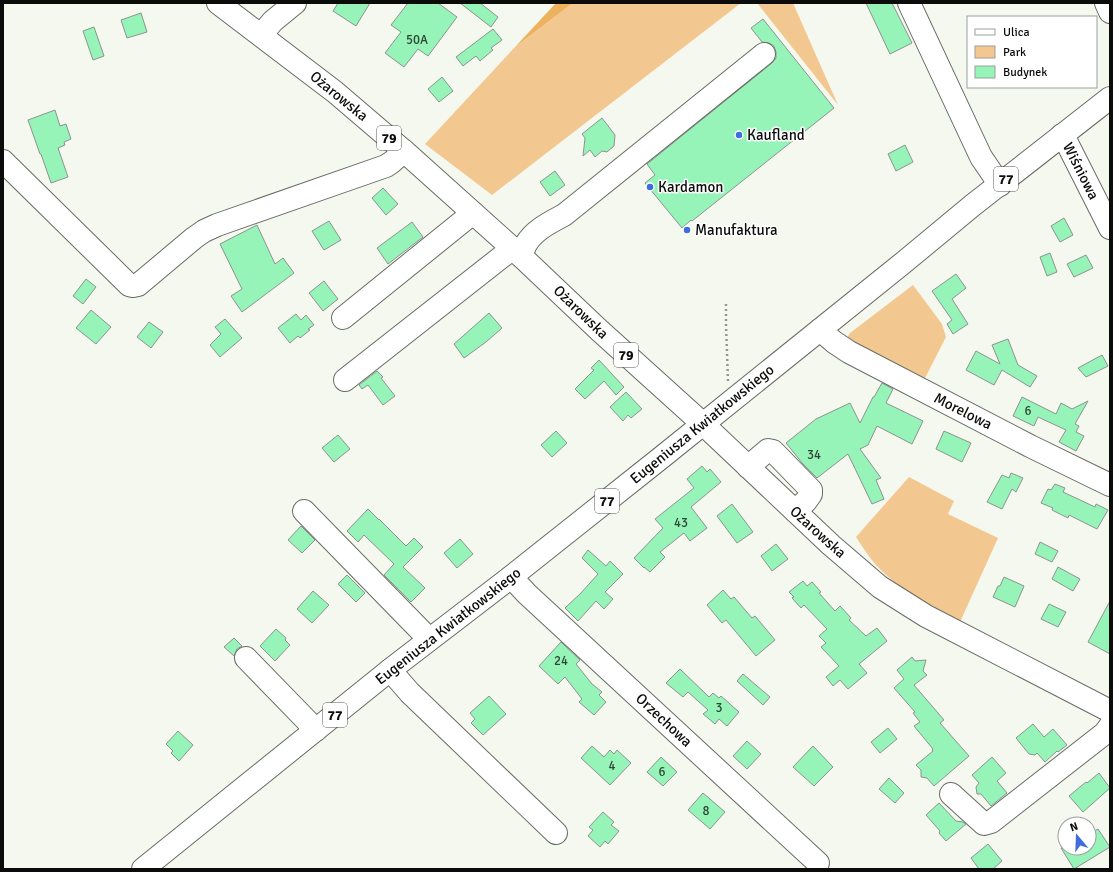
<svg xmlns="http://www.w3.org/2000/svg" width="1113" height="872" font-family="Signika,sans-serif">
<style>
.green{fill:#f3c890}
.forest{fill:#eeb25f}
.building{fill:#96f4b9;stroke:#8c948f}
.lines{fill:none;stroke-linecap:round;stroke-linejoin:round}
.minor-casing{stroke:#686c65;stroke-width:24}
.major-casing{stroke:#686c65;stroke-width:24}
.path{stroke:#949790;stroke-width:2.5;stroke-dasharray:2 3;stroke-linecap:butt}
.minor{stroke:#fff;stroke-width:22}
.major{stroke:#fff;stroke-width:22}
.poi-dot{fill:#3f6dde;stroke:#fff;stroke-width:1.5}
.labels{text-anchor:middle;dominant-baseline:central;stroke-width:3;stroke-linejoin:round;paint-order:stroke}
.number-label{font-size:13px;fill:#2e4635}
.shield{fill:#fff;stroke:#545553;stroke-width:1}
.shield-label{font-size:14px;font-weight:bold;fill:#0b0c09}
.street-label{font-size:15px;fill:#0b0c09;stroke:#fff}
.poi-label{font-size:15px;fill:#0b0c09;stroke:#fff;text-anchor:start}
</style>
<rect width="100%" height="100%" fill="#f4f8ef"/>
<g class="green">
<path d="M573 3H741L492 195 425 144 515 47Z"/>
<path d="M757 3H793L838 105Z"/>
<path d="M913 285 942 324 946 337 924 380 848 341 847 338 850 333Z"/>
<path d="M909 477 954 501 948 514 998 538 960 622C930 606 899 590 876 565 868 556 862 546 856 537Z"/>
</g>
<path class="forest" d="M556 3H573L515 47Z"/>
<g class="building">
<path d="M338 3H370L356 26 333 11Z"/>
<path d="M408 3H438L457 17 428 56 418 49 404 67 385 53 401 32 391 25Z"/>
<path d="M460 3H480L498 17 491 27Z"/>
<path d="M866 3H892L912 43 890 54Z"/>
<path d="M141 13 147 32 127 38 121 20Z"/>
<path d="M763 19 834 108 692 221 691 220 682 228 645 183 655 175 647 164 772 63 776 58V52L774 46 769 43 762 42 751 28Z"/>
<path d="M94 27 104 56 93 60 83 31Z"/>
<path d="M493 29 502 40 491 48 493 50 480 61 476 56 463 66 456 57Z"/>
<path d="M442 77 453 91 439 102 428 89Z"/>
<path d="M55 110 60 126 66 124 71 139 64 142 65 145 58 148 68 177 51 183 41 154H40L28 120Z"/>
<path d="M602 118 615 135 614 146 607 152 602 151 595 157 590 150 583 156 585 138 582 134Z"/>
<path d="M905 145 913 162 896 171 888 154Z"/>
<path d="M555 171 565 185 550 196 540 182Z"/>
<path d="M383 188 398 204 386 215 372 198Z"/>
<path d="M1064 218 1073 235 1060 242 1051 226Z"/>
<path d="M329 221 341 240 324 250 312 231Z"/>
<path d="M412 222 423 237 388 264 377 248Z"/>
<path d="M257 225 275 264 283 258 294 273 242 312 231 296 242 289 220 244Z"/>
<path d="M1050 253 1057 272 1047 276 1040 257Z"/>
<path d="M1086 255 1093 268 1074 277 1067 264Z"/>
<path d="M956 274 966 288 952 299 968 324 953 334 947 324 952 320 932 291Z"/>
<path d="M86 279 96 287 83 304 73 296Z"/>
<path d="M324 281 338 299 323 311 309 293Z"/>
<path d="M91 310 111 327 96 344 76 328Z"/>
<path d="M489 313 502 328 486 342 464 358 454 344Z"/>
<path d="M296 314 301 320 306 315 314 325 308 329 310 330 300 338 298 336 290 343 278 328Z"/>
<path d="M225 319 242 338 220 357 210 345 221 334 215 327Z"/>
<path d="M149 322 163 332 151 348 137 337Z"/>
<path d="M1008 339 1018 365 1037 376 1030 387 1002 370 994 385 966 370 976 351 1000 364 992 345Z"/>
<path d="M1102 355 1108 366 1086 377 1078 368Z"/>
<path d="M599 360 624 387 616 395 604 381 585 399 575 389 594 370 591 368Z"/>
<path d="M377 371 383 377 381 378 395 396 383 405 368 385 362 389 359 385Z"/>
<path d="M882 383 893 389 886 403 923 421 912 444 877 426 868 445 860 449 881 478 876 480 884 499 872 504 848 454 817 478 803 464 786 443 816 419 850 403 860 423 873 397H874Z"/>
<path d="M626 392 642 409 631 418 628 415 623 421 610 407Z"/>
<path d="M1022 397 1056 414 1061 403 1072 409 1088 401 1075 424 1079 426 1076 432 1084 436 1076 451 1059 442 1066 430 1038 417 1034 426 1013 416Z"/>
<path d="M556 431 567 443 552 457 541 445Z"/>
<path d="M944 431 971 443 962 462 936 449Z"/>
<path d="M338 435 350 449 334 462 322 448Z"/>
<path d="M702 466 707 472 710 469 721 482 691 507 707 528 690 541 684 533 660 552 665 557 650 572 644 567V568L634 558 663 528 655 519 694 488 687 479Z"/>
<path d="M1011 473 1023 478 1016 492 1012 489 1002 509 987 502 1002 475 1009 478Z"/>
<path d="M1055 484 1065 488 1063 492 1095 507 1096 504 1108 510 1097 529 1069 515 1068 518 1052 510 1053 508 1041 503 1048 489 1051 490Z"/>
<path d="M732 504 753 532 737 543 717 516Z"/>
<path d="M368 509 379 520V519L406 546 414 538 423 547 403 567 425 588 411 602 384 575 394 564 364 535 358 542 347 531Z"/>
<path d="M301 526 315 540 302 553 288 540Z"/>
<path d="M460 539 473 554 457 568 444 553Z"/>
<path d="M1040 542 1058 551 1052 562 1035 554Z"/>
<path d="M776 544 788 559 772 571 761 556Z"/>
<path d="M588 550 606 566 610 561 623 574 605 592 613 599 604 609 596 601 578 621 565 608 581 593 598 574 582 558Z"/>
<path d="M1058 567 1080 579 1073 591 1052 579Z"/>
<path d="M347 575 365 593 356 602 338 584Z"/>
<path d="M1004 577 1024 586 1015 607 993 597 998 586H1000Z"/>
<path d="M803 581 807 586 812 582 821 592 819 593 835 611 840 606 851 618 849 620 866 636 877 628 887 641 859 664 867 673 848 689 840 680 833 686 826 677 839 666 821 647 826 643 819 636 827 629 804 605 801 608 792 598 794 597 789 592Z"/>
<path d="M723 590 731 599 734 597 752 618 755 616 775 640 756 656 726 620 722 623 707 605Z"/>
<path d="M313 591 329 605 312 623 297 609Z"/>
<path d="M1110 601V654L1088 642Z"/>
<path d="M1049 604 1066 612 1058 627 1041 619Z"/>
<path d="M276 629 286 638 285 640 290 645 275 661 260 646Z"/>
<path d="M234 638 242 646 237 649 234 656 224 647Z"/>
<path d="M561 642 580 660 576 664 592 684 602 692 599 695 606 702 594 715 579 702 582 699 565 677 558 684 539 666Z"/>
<path d="M912 657 915 661 926 660 923 671 927 675 914 685 944 720 940 723 969 756 934 786 927 778 921 777V770L916 765 933 751 932 750 933 749 914 726 920 722 913 713 915 712 894 688 904 679 897 670Z"/>
<path d="M680 669 709 697 713 693 719 698 721 696 739 712 727 726 719 719 715 724 703 714 708 710 688 692 683 697 666 683Z"/>
<path d="M743 674 770 697 763 705 737 681Z"/>
<path d="M489 696 506 714 483 735 471 723 475 719 470 713Z"/>
<path d="M1033 724 1044 737 1053 729 1067 745 1058 752 1057 751 1045 762 1037 753 1035 755 1029 754 1016 738Z"/>
<path d="M888 728 897 739 880 753 871 742Z"/>
<path d="M178 731 193 745 179 761 171 753 173 751 166 744Z"/>
<path d="M747 741 761 754 747 769 733 756Z"/>
<path d="M592 746 604 757 610 750 614 754 617 750 631 763 610 785 581 758Z"/>
<path d="M813 746 833 767 814 786 793 767Z"/>
<path d="M661 757 677 772 663 786 647 772Z"/>
<path d="M992 757 1006 773 997 781 1007 793 991 806 981 794H977L976 787 979 783 972 775Z"/>
<path d="M1099 773 1110 788 1083 812 1069 796 1086 782 1087 783Z"/>
<path d="M889 778 904 793 895 803 879 789Z"/>
<path d="M703 793 725 812 710 829 688 810Z"/>
<path d="M939 803 956 821 963 822 966 824 946 841 939 833 940 831 926 815Z"/>
<path d="M603 812 614 822 611 825 619 831 608 844 605 841 600 847 588 836 593 830 589 827Z"/>
<path d="M1098 829 1110 847 1074 869 1061 848H1089V834Z"/>
<path d="M988 844 1002 861 993 869H979L971 858Z"/>
</g>
<g class="lines">
<defs>
<g id="minor">
<path d="M909 3 981 157 1000 185"/>
<path d="M1106 3 1110 12"/>
<path d="M261 35 273 21 295 3"/>
<path d="M1062 135 1067 143 1110 228"/>
<path d="M3 161 129 285 133 286 138 285 194 238 204 231 217 225 386 166 392 162 404 151"/>
<path d="M521 256C523 252 524 248 526 244 534 230 551 222 564 215L764 54"/>
<path d="M343 318 473 213"/>
<path d="M820 330 834 342 849 352 1030 446 1110 485"/>
<path d="M345 380 513 248"/>
<path d="M703 424 831 545 880 587 926 616 1110 711"/>
<path d="M748 467 768 450 773 451 811 490V494L806 501 795 511"/>
<path d="M304 511 429 639"/>
<path d="M511 577 527 594 818 863"/>
<path d="M246 658 316 730"/>
<path d="M390 670 410 693 556 833"/>
<path d="M951 794 984 824 991 822 1105 733 1110 726"/>
</g>
<g id="major">
<path d="M218 3 335 92 404 151 521 256 599 330 703 424"/>
<path d="M143 869 390 670 511 577 662 457 903 263 973 205 1110 98"/>
</g>
</defs>
<use href="#minor" class="minor-casing"/>
<use href="#major" class="major-casing"/>
<path class="path" d="M726 304V325L728 381"/>
<use href="#minor" class="minor"/>
<use href="#major" class="major"/>
</g>
<g class="poi-dot">
<circle cx="739" cy="135" r="4"/>
<circle cx="650" cy="187" r="4"/>
<circle cx="687" cy="230" r="4"/>
</g>
<g class="labels">
<g class="number-label">
<text x="417" y="40">50A</text>
<text x="1028" y="411">6</text>
<text x="814" y="455">34</text>
<text x="681" y="523">43</text>
<text x="561" y="661">24</text>
<text x="719" y="708">3</text>
<text x="612" y="766">4</text>
<text x="662" y="772">6</text>
<text x="706" y="811">8</text>
</g>
<g class="shield">
<rect x="377" y="126" width="24" height="24" rx="3"/>
<rect x="994" y="167" width="24" height="24" rx="3"/>
<rect x="614" y="343" width="24" height="24" rx="3"/>
<rect x="595" y="489" width="24" height="24" rx="3"/>
<rect x="323" y="703" width="24" height="24" rx="3"/>
</g>
<g class="shield-label">
<text x="389" y="138">79</text>
<text x="1006" y="179">77</text>
<text x="626" y="355">79</text>
<text x="607" y="501">77</text>
<text x="335" y="715">77</text>
</g>
<g class="street-label">
<text transform="translate(339 96) rotate(39)">Ożarowska</text>
<text transform="translate(1081 171) rotate(63)">Wiśniowa</text>
<text transform="translate(581 312) rotate(44)">Ożarowska</text>
<text transform="translate(963 411) rotate(27)">Morelowa</text>
<text transform="translate(702 424) rotate(-39)">Eugeniusza Kwiatkowskiego</text>
<text transform="translate(818 532) rotate(42)">Ożarowska</text>
<text transform="translate(448 626) rotate(-38)">Eugeniusza Kwiatkowskiego</text>
<text transform="translate(664 720) rotate(43)">Orzechowa</text>
</g>
<g class="poi-label">
<text x="747" y="135">Kaufland</text>
<text x="658" y="187">Kardamon</text>
<text x="695" y="230">Manufaktura</text>
</g>
</g>
<rect width="1113" height="872" fill="none" stroke="#0b0c09" stroke-width="8"/>
<rect x="967" y="16" width="130" height="72" fill="#ffffff" stroke="#9d9e9d"/>
<rect x="975" y="29" width="20" height="6" fill="#ffffff" stroke="#9d9e9d"/>
<text x="1003" y="36" font-size="12" fill="#0b0c09">Ulica</text>
<rect x="975" y="46" width="20" height="12" fill="#f3c890" stroke="#9d9e9d"/>
<text x="1003" y="56" font-size="12" fill="#0b0c09">Park</text>
<rect x="975" y="66" width="20" height="12" fill="#96f4b9" stroke="#9d9e9d"/>
<text x="1003" y="76" font-size="12" fill="#0b0c09">Budynek</text>
<g transform="translate(1077 836) rotate(341)"><circle r="19" fill="#ffffff" stroke="#9d9e9d"/>
<path d="M0-3L7 15L0 10L-7 15Z" fill="#3f6dde"/>
<text y="-6" font-size="11" font-weight="bold" text-anchor="middle" fill="#0b0c09">N</text>
</g>
</svg>
